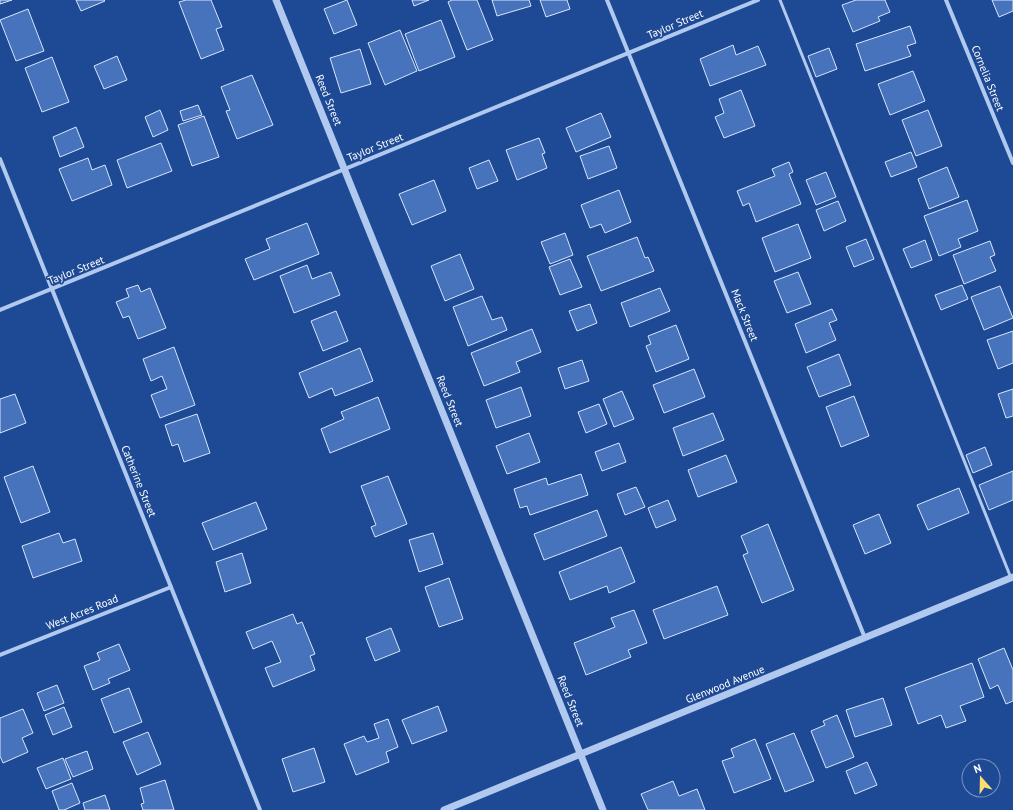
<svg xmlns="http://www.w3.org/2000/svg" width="1013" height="810" font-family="'PT Sans',sans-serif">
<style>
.building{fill:#4673bb;stroke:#d7e5fa}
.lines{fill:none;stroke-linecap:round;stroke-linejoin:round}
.service{stroke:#b1c9ef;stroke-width:3}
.minor{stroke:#b1c9ef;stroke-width:4}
.tertiary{stroke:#b1c9ef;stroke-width:7}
.labels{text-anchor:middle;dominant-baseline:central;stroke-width:3.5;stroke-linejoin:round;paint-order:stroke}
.street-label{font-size:11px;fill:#fff;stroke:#1e4a95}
</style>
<rect width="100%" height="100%" fill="#1e4a95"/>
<g class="building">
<path d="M0 0H12L0 4Z"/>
<path d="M76 0H104L105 1 81 11Z"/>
<path d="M186 0H211L222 27 216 29 224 50 201 59 179 2Z"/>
<path d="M347 0 357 25 334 34 324 9Z"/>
<path d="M412 0H429L414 6Z"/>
<path d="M452 0H477L493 40 467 50 448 2Z"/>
<path d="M492 0H529L531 6 497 16Z"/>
<path d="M540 0H567L570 9 546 17Z"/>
<path d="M856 0H885L890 12 878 17 880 21 853 32 842 5Z"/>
<path d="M992 0H1013V11L999 17Z"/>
<path d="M28 9 44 51 16 61 0 20Z"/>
<path d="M441 20 455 57 419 71 405 34Z"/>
<path d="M910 26 916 43 907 46 911 56 865 71 856 44Z"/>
<path d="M400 30 417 71 385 85 368 43Z"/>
<path d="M733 45 736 55 758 46 766 65 710 86 700 59Z"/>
<path d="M829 48 837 69 816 77 808 56Z"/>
<path d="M360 49 371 84 341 93 330 58Z"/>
<path d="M117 56 127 80 104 89 94 66Z"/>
<path d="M52 57 69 102 42 112 25 68Z"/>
<path d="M913 71 925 101 890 115 878 84Z"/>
<path d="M252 75 273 125 237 139 226 111 230 110 221 87Z"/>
<path d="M741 90 755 126 724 138 715 117 724 113 719 99Z"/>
<path d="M198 105 202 115 183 121 180 111Z"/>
<path d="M160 110 168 130 153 137 145 117Z"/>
<path d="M928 110 942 146 916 156 902 120Z"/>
<path d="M601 113 611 137 576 152 566 128Z"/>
<path d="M204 116 219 157 192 166 178 125Z"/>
<path d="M76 127 84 147 60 157 53 137Z"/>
<path d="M539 138 545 153 542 154 547 168 517 180 506 150Z"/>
<path d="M161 143 172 171 127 188 117 160Z"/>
<path d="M609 146 617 168 588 179 580 156Z"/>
<path d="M911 152 917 167 891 177 885 162Z"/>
<path d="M88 158 92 170 105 165 112 185 72 201 59 169Z"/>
<path d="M489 160 498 181 477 189 469 168Z"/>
<path d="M789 162 793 172 789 174 801 204 756 222 749 203 743 206 737 191 775 176 772 169Z"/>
<path d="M947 167 959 197 929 209 918 179Z"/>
<path d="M826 172 836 197 816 205 806 180Z"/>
<path d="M434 180 446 211 412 225 399 194Z"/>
<path d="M619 190 631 222 605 233 601 224 590 228 581 205Z"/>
<path d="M967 200 978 231 958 239 961 247 939 256 924 216Z"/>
<path d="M838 201 846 221 824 231 816 210Z"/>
<path d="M307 223 319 254 254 280 245 259 270 249 266 239Z"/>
<path d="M798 224 811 258 775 272 762 238Z"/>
<path d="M565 233 573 255 550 264 541 242Z"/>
<path d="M637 237 645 258 648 257 654 271 601 291 587 256Z"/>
<path d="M866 239 874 259 854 267 846 247Z"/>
<path d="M925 240 932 260 911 268 903 249Z"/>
<path d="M990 241 995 255 990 257 996 271 964 284 953 255Z"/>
<path d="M460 254 474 289 445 301 431 266Z"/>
<path d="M570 259 582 287 560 295 549 267Z"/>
<path d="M307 265 312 279 331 272 340 295 294 313 280 276Z"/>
<path d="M798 272 811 304 787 313 774 281Z"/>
<path d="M138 285 141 292 150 288 166 328 138 339 129 316 123 318 116 302 129 297 126 289Z"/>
<path d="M962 285 968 299 941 310 935 295Z"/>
<path d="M1000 286 1013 318 984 330 971 297Z"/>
<path d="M660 288 670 311 630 327 621 303Z"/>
<path d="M482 296 492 320 502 317 507 330 468 346 453 307Z"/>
<path d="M590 304 597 323 577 331 569 311Z"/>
<path d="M832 309 837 320 829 323 836 340 806 353 795 324Z"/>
<path d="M336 311 348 341 323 351 311 321Z"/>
<path d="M676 325 689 359 656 372 646 346 651 344 648 336Z"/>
<path d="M532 329 541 352 516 362 520 372 484 386 471 353Z"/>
<path d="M1013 331V363L998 369 987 340Z"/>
<path d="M174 347 195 405 160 418 151 395 167 389 162 376 151 381 143 359Z"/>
<path d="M360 348 373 381 335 396 332 388 309 398 299 373Z"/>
<path d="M839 354 851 385 819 397 807 367Z"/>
<path d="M582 360 589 381 565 389 558 368Z"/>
<path d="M694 369 705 397 664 413 653 385Z"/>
<path d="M521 387 531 416 496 428 486 400Z"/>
<path d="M1013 389V416L1006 418 998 394Z"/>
<path d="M622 391 634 419 614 427 603 399Z"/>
<path d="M15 394 26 423 0 433V399Z"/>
<path d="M854 396 869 436 841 447 826 407Z"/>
<path d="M378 397 390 429 330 453 321 429 344 419 341 412Z"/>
<path d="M599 404 607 424 586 433 578 412Z"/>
<path d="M713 413 724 440 683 456 673 428Z"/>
<path d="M197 414 210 453 184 462 178 444 172 446 165 425Z"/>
<path d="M529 433 540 462 507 474 496 446Z"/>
<path d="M619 443 626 462 602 471 595 452Z"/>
<path d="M985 447 992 465 973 473 966 455Z"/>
<path d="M726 455 737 482 698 497 688 470Z"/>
<path d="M33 466 50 512 21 523 4 477Z"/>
<path d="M1013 471V500L989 510 979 485Z"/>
<path d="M581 474 588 495 530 515 527 506 520 508 514 489 546 478 548 485Z"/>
<path d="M388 476 407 524 375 537 371 527 376 525 361 486Z"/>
<path d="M636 487 645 507 625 515 617 494Z"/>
<path d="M959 488 969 513 928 530 917 505Z"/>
<path d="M668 500 676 520 656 528 648 508Z"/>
<path d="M256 502 267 529 213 550 202 523Z"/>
<path d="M597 510 607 536 544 560 534 534Z"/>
<path d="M879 514 891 543 865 554 853 525Z"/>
<path d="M768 524 794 590 762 603 743 555 748 553 741 536Z"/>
<path d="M59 533 63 543 75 539 82 561 33 578 22 546Z"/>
<path d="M433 533 443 564 419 572 409 540Z"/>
<path d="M621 547 635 582 609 593 607 586 570 600 559 572Z"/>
<path d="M242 553 251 583 225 592 216 562Z"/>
<path d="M449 578 463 619 439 627 425 587Z"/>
<path d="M717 586 728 615 664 639 653 610Z"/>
<path d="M634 610 647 643 628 650 631 657 586 675 574 643 615 627 611 618Z"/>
<path d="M293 614 297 624 302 622 315 654 310 656 315 670 273 687 265 668 281 662 272 641 253 649 246 632Z"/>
<path d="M391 628 400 651 375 661 366 638Z"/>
<path d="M119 644 130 670 108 679 110 683 93 690 84 666 100 660 97 653Z"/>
<path d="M1004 648 1013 670V701L1006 704 998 685 990 689 978 659Z"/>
<path d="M972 663 984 697 960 706 966 721 946 728 941 715 918 724 905 688Z"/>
<path d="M57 685 64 703 44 711 37 693Z"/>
<path d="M129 688 142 722 114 733 101 699Z"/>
<path d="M883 698 892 725 855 737 846 710Z"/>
<path d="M438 706 447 731 412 744 402 720Z"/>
<path d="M64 707 72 727 53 735 45 715Z"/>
<path d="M23 709 33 733 22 738 28 752 3 763 0 756V718Z"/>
<path d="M837 715 854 757 826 768 811 731 825 725 823 721Z"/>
<path d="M388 719 398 747 386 752 389 762 356 775 344 744 364 736 367 742 379 738 374 724Z"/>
<path d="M148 732 161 764 137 775 123 742Z"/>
<path d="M794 733 814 781 785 792 766 744Z"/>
<path d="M755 739 771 779 734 793 722 761 734 757 731 749Z"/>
<path d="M314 748 325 782 293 792 282 759Z"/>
<path d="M87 751 93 769 73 777 65 759Z"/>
<path d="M63 758 71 779 46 789 37 768Z"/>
<path d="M867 762 877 785 855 794 846 771Z"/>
<path d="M165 780 174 810H143L141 804 144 803 140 788Z"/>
<path d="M673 781 679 796 697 789 705 810H648L641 794Z"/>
<path d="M72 783 80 803 64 810H59L52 791Z"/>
<path d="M105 795 110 810H85L83 803Z"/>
</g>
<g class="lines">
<path class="service" d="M780 0 1011 578"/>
<g class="minor">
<path d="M607 0 865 638"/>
<path d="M946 0 1013 163"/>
<path d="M0 159 260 810"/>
<path d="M0 310 758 0"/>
<path d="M0 655 171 587"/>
</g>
<g class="tertiary">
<path d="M276 0 603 810"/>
<path d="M444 810 1013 577"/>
</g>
</g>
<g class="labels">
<g class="street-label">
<text transform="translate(675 24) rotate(-23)">Taylor Street</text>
<text transform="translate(988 78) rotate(68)">Cornelia Street</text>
<text transform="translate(329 100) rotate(68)">Reed Street</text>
<text transform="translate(375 147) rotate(-22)">Taylor Street</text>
<text transform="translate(76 270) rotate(-22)">Taylor Street</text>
<text transform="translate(745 315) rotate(68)">Mack Street</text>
<text transform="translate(450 401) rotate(68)">Reed Street</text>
<text transform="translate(139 481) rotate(68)">Catherine Street</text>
<text transform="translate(82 612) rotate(-22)">West Acres Road</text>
<text transform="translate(725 684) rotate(-22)">Glenwood Avenue</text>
<text transform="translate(571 701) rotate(68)">Reed Street</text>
</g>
</g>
<g transform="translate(981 778) rotate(340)"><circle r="19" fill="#1e4a95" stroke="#7892bf"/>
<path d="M0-3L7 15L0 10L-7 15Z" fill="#fdde70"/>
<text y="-6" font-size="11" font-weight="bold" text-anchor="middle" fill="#ffffff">N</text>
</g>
</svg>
